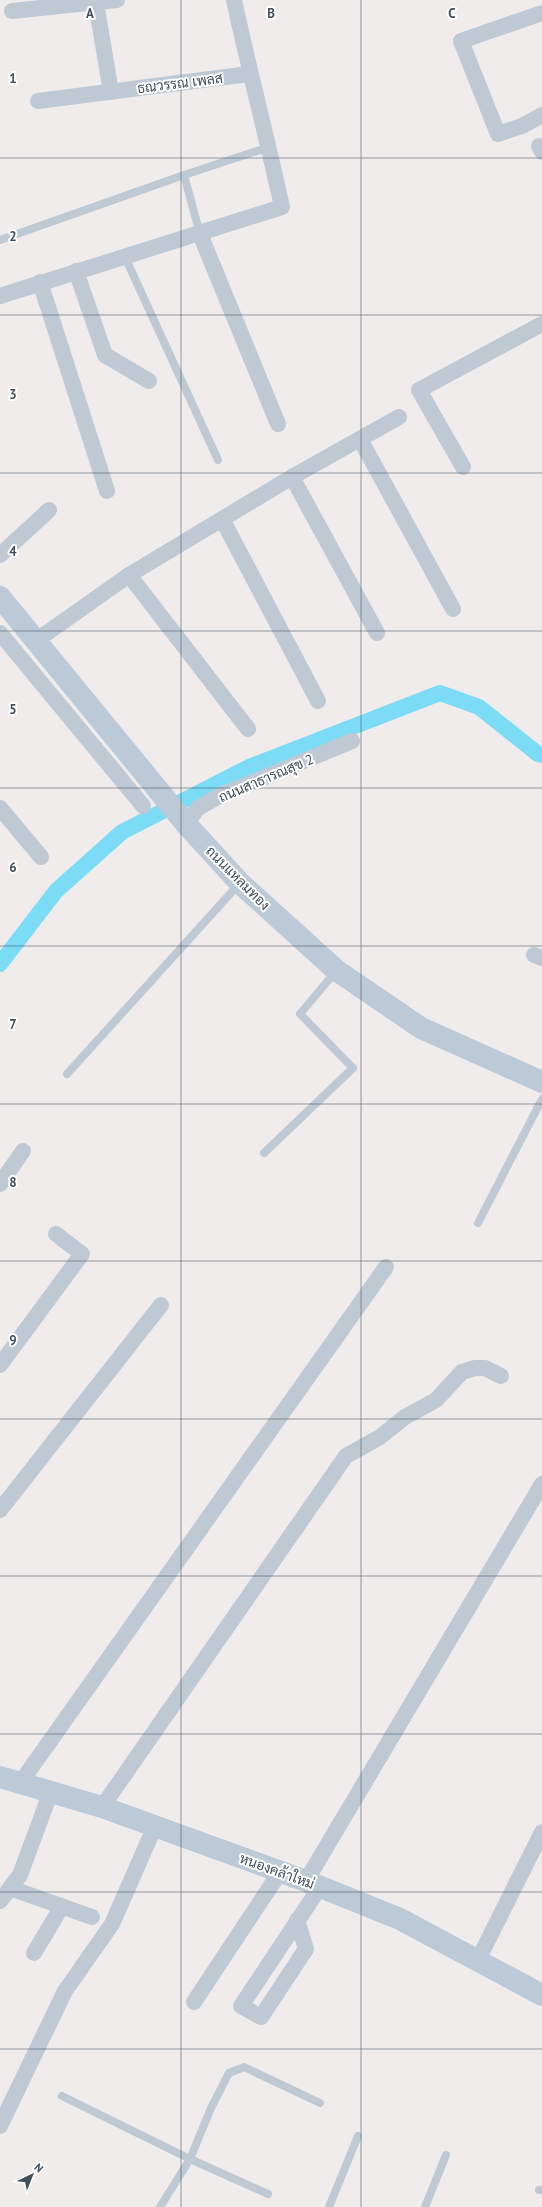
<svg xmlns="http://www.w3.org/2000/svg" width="542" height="2207" font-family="'PT Sans',Sarabun,sans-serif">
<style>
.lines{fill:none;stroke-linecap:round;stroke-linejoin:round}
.canal{stroke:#7cdcf5;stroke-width:16}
.lane{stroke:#bec9d4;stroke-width:8}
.street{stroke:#bec9d4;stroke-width:16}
.secondary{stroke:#bccad8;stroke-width:22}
.grid{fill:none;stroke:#43505c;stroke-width:1;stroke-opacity:0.55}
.labels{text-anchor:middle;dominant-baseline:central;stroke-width:4;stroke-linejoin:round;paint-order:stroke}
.street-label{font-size:14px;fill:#43505c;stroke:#fff}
.grid-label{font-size:13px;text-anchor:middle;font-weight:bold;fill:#43505c;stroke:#fff;stroke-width:4;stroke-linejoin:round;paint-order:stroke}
</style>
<rect width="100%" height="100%" fill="#f0ecec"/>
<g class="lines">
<path class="canal" d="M0 964 56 891 122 832 249 767 440 693 479 707 538 754 542 755"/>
<g class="lane">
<path d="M184 175 269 147"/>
<path d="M0 240 184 175 200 234"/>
<path d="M125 257 218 460"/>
<path d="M67 1074 239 884"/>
<path d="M264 1153 353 1068 300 1014 336 971"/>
<path d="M478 1223 542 1099"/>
<path d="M62 2096 190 2159 268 2194"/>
<path d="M539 2190H542"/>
<path d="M160 2207 190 2159 211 2108 229 2073 244 2067 320 2103"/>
<path d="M329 2207 358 2136"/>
<path d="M425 2207 446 2155"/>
</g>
<g class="street">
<path d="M96 3 111 92"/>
<path d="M12 11 117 0"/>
<path d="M542 13 461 41 498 134 522 126 542 115"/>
<path d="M38 101 249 74"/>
<path d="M539 146 542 152"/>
<path d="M200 234 278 424"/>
<path d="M76 271 105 355 149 381"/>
<path d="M40 282 107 491"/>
<path d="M0 296 282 207C267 138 249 70 234 0"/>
<path d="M360 439 453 609"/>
<path d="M463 467 419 390 542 324"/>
<path d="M292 477 377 633"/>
<path d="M222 519 318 701"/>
<path d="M0 555 49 510"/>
<path d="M129 575 248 729"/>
<path d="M0 633 143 806"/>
<path d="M37 640 129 575 292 477 399 417"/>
<path d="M0 808 41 857"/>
<path d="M186 824 198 808 219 796 352 741"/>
<path d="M534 955 542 958"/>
<path d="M0 1184 23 1151"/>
<path d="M0 1365 82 1254 56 1234"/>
<path d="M0 1510 161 1305"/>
<path d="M21 1782 386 1267"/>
<path d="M102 1807 346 1456 380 1437 405 1417 436 1400 462 1372 475 1368H485L501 1376"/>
<path d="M306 1881 542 1484"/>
<path d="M10 1888 92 1917"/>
<path d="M0 1901 20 1875 51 1791"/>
<path d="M297 1920 306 1949 261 2017 241 2006 320 1887"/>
<path d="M34 1953 62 1906"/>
<path d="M478 1960 542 1832"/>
<path d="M194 2002 280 1872"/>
<path d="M0 2126 65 1991 112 1924 155 1826"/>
</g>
<g class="secondary">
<path d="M0 597 186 824 240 883 336 970 421 1028 542 1082"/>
<path d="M0 1777 102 1807 306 1881 400 1919 542 1995"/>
</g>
</g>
<path class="grid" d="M181 0V2207M361 0V2207M0 158H542M0 315H542M0 473H542M0 631H542M0 788H542M0 946H542M0 1104H542M0 1261H542M0 1419H542M0 1576H542M0 1734H542M0 1892H542M0 2049H542"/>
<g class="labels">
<g class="street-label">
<text transform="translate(180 83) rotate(-7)">ธณวรรณ เพลส</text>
<text transform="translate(266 778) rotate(-23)">ถนนสาธารณสุข 2</text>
<text transform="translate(238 878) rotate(45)">ถนนแหลมทอง</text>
<text transform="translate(277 1871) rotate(20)">หนองคล้าใหม่</text>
</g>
</g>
<g class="grid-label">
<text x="90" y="18">A</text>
<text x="271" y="18">B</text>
<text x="452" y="18">C</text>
<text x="13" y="83">1</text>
<text x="13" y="241">2</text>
<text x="13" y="399">3</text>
<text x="13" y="556">4</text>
<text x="13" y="714">5</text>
<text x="13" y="872">6</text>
<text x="13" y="1029">7</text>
<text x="13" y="1187">8</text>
<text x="13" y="1345">9</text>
</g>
<g transform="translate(32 2175) rotate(43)" stroke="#ffffff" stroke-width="3" paint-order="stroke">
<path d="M0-3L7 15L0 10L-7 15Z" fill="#43505c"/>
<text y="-6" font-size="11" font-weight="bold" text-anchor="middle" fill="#43505c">N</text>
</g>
</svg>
